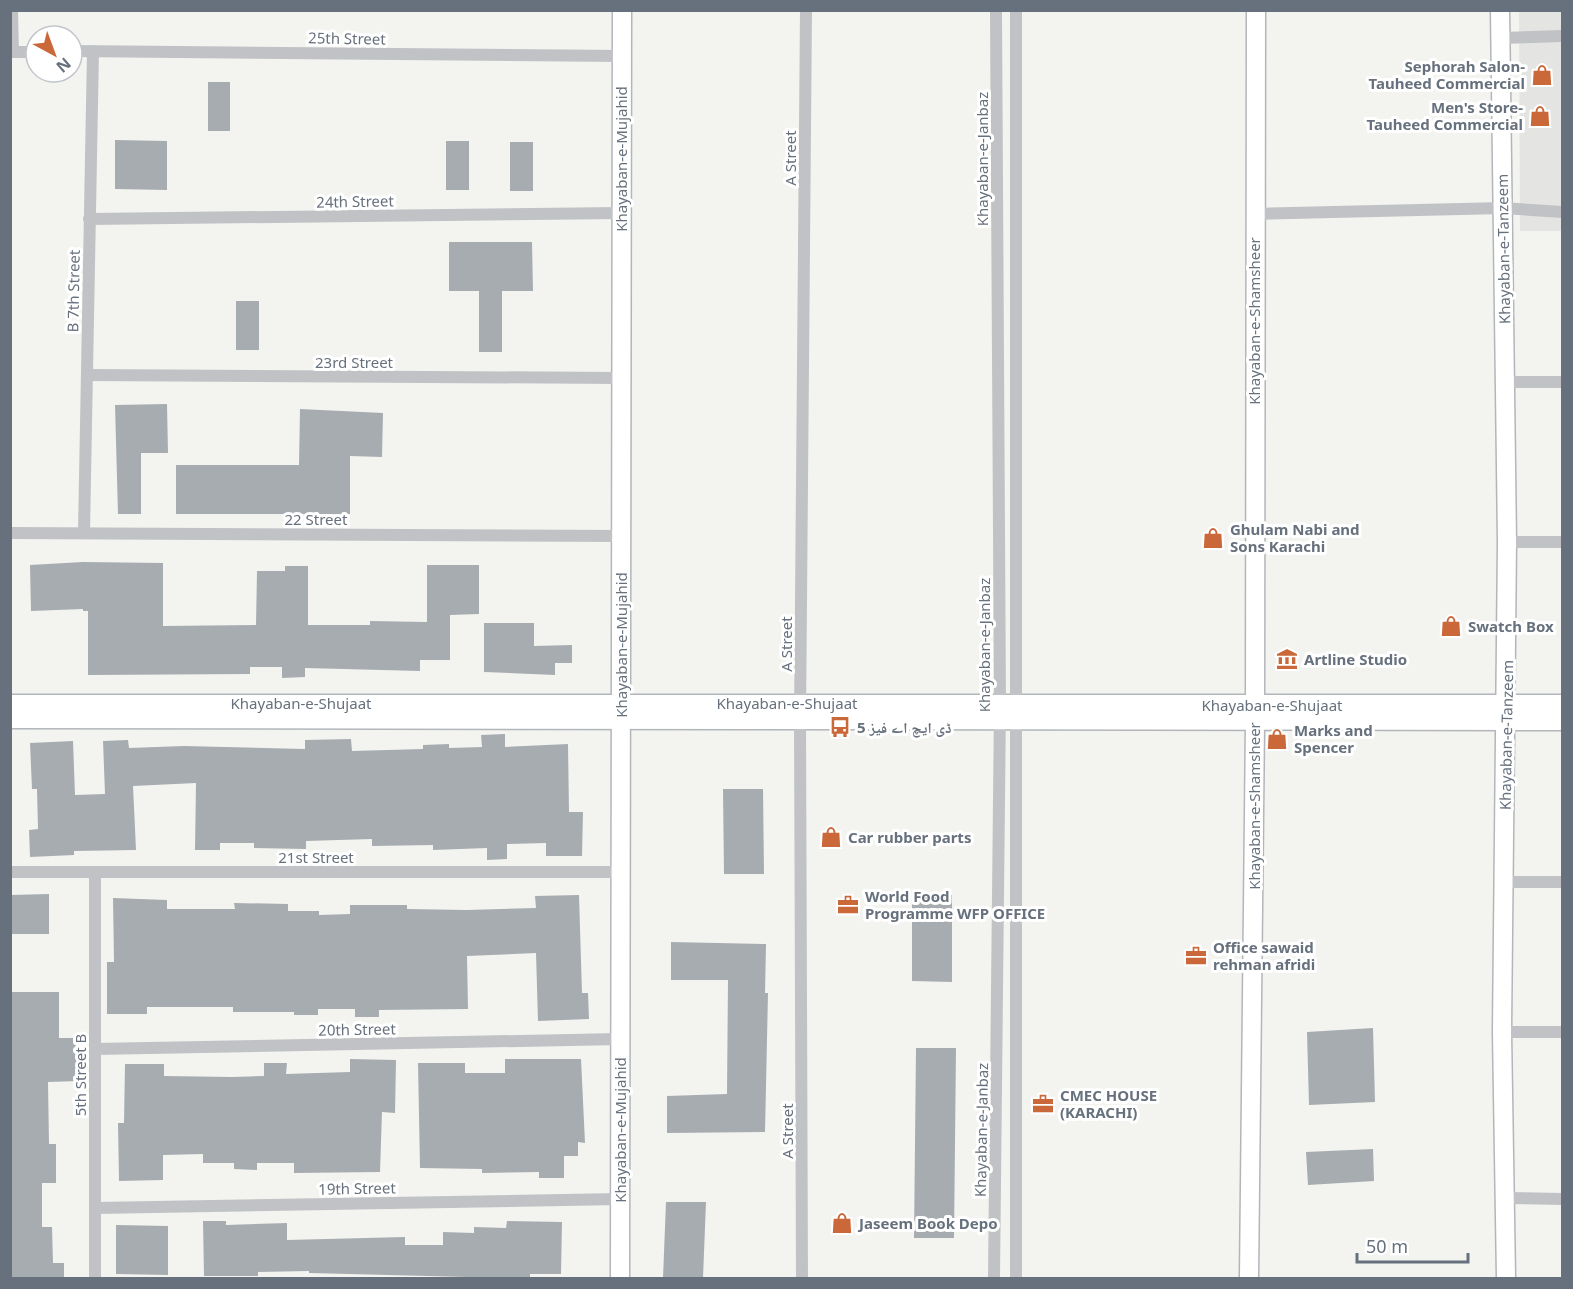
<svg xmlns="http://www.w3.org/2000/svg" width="1573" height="1289" font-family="'Noto Sans','Noto Naskh Arabic',sans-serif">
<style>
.built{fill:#e4e5e3}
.building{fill:#a7acb1}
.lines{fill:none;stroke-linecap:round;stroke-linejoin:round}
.secondary-casing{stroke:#b2b6ba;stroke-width:21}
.street{stroke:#c0c2c5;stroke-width:12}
.secondary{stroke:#fff;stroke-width:18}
.labels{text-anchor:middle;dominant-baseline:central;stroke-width:6;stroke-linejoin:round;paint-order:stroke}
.street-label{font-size:15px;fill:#67717d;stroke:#fff}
.poi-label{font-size:15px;font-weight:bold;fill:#67717d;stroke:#fff;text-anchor:start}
</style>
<rect width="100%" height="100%" fill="#f3f4f0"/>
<path class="built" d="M1519 11H1562V231H1520Z"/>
<g class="building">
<rect x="208" y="82" width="22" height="49"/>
<path d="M115 140 167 141V190L115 189Z"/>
<rect x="446" y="141" width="23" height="49"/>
<rect x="510" y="142" width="23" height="49"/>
<path d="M449 242H532L533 291H502V352H479V291H449Z"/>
<rect x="236" y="301" width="23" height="49"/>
<path d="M167 404 168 453H141V514H118L115 405Z"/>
<path d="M300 409 383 413 382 457 350 456V514H176V465H299Z"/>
<path d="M83 562 163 563V626L256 625 257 571H285V566H308V625H370V621L427 622V565H479V614L450 615V660H420V671L305 668V677L282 678V667H250V674L88 675V611H83V609L31 611 30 565Z"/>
<path d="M484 623H534V646L572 645V663H555V675L484 672Z"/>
<path d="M505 734V747L568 744 569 812H583L582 856H546V843L507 844V859L487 860V848L433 850V845L372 846V839L306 841V849L254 848V843H220V850H195L196 783 133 786 136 850 74 851V855L30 857 29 830 38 829 37 789H32L30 743 73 741 75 795 105 794 103 741 128 740 129 748 184 746 305 749V740L351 739 352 751 423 749V745L449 744V748L482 747 481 735Z"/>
<path d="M723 789H763L764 874H724Z"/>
<path d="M49 894V934H10V895Z"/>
<path d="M579 895 582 993H588L589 1019 538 1021 536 953 467 956 468 1009 379 1010V1017H355V1009H318V1015H294V1012H233V1007H147V1014H107V962H114L113 898 167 900V909H235L234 903 288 904V911H319V915L350 914V905H407V909L467 910 536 908 535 896Z"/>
<path d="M912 895H952V982L912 981Z"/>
<path d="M671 942 766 944 765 993H768L765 1132 667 1133V1096L727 1094 728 980H671Z"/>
<path d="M11 992H59V1038H78L79 1081 48 1082 49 1144H56V1183H42V1227H52L53 1263H64V1278H10Z"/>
<path d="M1373 1028 1375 1102 1309 1105 1307 1032Z"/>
<path d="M916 1048H956L954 1238H914Z"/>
<path d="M350 1059 396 1060 395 1113 382 1112 380 1172 294 1173V1163H257V1170L234 1169V1163H203V1154L163 1155V1180L119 1181 118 1123H124L125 1064H164V1076L233 1077 264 1076V1063H287L286 1074 350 1072Z"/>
<path d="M505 1059H581L585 1143 578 1142V1156H564V1178H539V1172L482 1173V1169L420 1168 418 1063H465V1073H505Z"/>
<path d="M1373 1149 1374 1181 1308 1185 1306 1152Z"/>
<path d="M666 1202H706L703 1278H663Z"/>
<path d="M203 1221H226V1225L287 1223V1240L405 1237V1245H443V1232L474 1233V1227L506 1228 507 1221 562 1222 561 1274H530V1278H506L309 1273V1271L258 1272V1276H204Z"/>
<path d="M116 1225 168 1226V1275L116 1274Z"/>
</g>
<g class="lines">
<defs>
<g id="secondary">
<path d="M1500 10 1507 542 1502 1032 1506 1278"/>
<path d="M10 704H1562"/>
<path d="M10 719 1562 721"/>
<path d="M620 1278 622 10"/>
<path d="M1249 1278 1255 722 1256 10"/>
</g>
</defs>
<use href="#secondary" class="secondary-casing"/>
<g class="street">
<path d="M12 10 13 52"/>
<path d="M1501 38 1562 36"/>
<path d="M72 51 621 56"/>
<path d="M10 52H36"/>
<path d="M1254 214 1503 208 1562 212"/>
<path d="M89 219 621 213"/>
<path d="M87 375 621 378"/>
<path d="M1505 382H1562"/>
<path d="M84 532 93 51"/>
<path d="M10 533 621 536"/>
<path d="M1507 542H1562"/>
<path d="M10 872H621"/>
<path d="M1504 882H1562"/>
<path d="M1502 1032H1562"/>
<path d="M95 1049 620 1039"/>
<path d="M1505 1198 1562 1199"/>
<path d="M95 1208 620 1199"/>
<path d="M95 1278V872"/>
<path d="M802 1278 800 720 806 10"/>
<path d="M994 1278 1000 705 996 10"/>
<path d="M1016 1278V10"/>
</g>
<use href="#secondary" class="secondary"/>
</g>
<defs>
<symbol id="shop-bare" viewBox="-9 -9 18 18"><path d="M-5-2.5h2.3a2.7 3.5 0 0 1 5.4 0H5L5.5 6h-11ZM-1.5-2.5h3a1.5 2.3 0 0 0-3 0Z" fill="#cb6839" stroke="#fff" stroke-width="2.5" paint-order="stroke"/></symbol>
<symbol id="museum-bare" viewBox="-9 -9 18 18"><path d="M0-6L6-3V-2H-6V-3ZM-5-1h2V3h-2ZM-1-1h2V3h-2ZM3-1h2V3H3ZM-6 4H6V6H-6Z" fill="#cb6839" stroke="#fff" stroke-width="2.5" paint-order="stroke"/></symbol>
<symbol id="bus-bare" viewBox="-9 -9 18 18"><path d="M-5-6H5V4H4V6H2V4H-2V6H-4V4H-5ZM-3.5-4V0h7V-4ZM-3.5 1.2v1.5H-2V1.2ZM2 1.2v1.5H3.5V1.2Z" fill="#cb6839" stroke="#fff" stroke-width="2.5" paint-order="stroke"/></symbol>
<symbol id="office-bare" viewBox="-9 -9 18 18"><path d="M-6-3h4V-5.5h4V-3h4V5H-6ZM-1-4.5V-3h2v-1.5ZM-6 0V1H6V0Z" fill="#cb6839" stroke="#fff" stroke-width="2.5" paint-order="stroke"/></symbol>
</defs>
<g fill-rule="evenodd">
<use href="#shop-bare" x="1527" y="60" width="30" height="30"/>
<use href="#shop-bare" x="1525" y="101" width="30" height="30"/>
<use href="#shop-bare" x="1198" y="523" width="30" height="30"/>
<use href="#shop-bare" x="1436" y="611" width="30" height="30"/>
<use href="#museum-bare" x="1272" y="644" width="30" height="30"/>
<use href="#bus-bare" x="825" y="712" width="30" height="30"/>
<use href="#shop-bare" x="1262" y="724" width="30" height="30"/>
<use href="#shop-bare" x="816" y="822" width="30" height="30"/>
<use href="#office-bare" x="833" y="890" width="30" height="30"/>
<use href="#office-bare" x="1181" y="941" width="30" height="30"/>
<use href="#office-bare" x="1028" y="1089" width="30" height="30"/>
<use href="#shop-bare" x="827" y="1208" width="30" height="30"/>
</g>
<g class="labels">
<g class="street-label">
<text transform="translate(347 38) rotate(1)">25th Street</text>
<text transform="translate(790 158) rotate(-90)">A Street</text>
<text transform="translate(621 159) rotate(-90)">Khayaban-e-Mujahid</text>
<text transform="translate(982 159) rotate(-90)">Khayaban-e-Janbaz</text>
<text transform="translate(355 201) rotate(-1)">24th Street</text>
<text transform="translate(1503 249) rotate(-91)">Khayaban-e-Tanzeem</text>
<text transform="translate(73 291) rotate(-89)">B 7th Street</text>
<text transform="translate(1254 321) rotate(-90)">Khayaban-e-Shamsheer</text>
<text x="354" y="362">23rd Street</text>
<text x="316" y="519">22 Street</text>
<text transform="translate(786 644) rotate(-90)">A Street</text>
<text transform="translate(621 645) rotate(-90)">Khayaban-e-Mujahid</text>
<text transform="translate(984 645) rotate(-90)">Khayaban-e-Janbaz</text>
<text x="301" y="703">Khayaban-e-Shujaat</text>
<text x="787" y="703">Khayaban-e-Shujaat</text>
<text x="1272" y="705">Khayaban-e-Shujaat</text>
<text transform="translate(1506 735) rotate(-89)">Khayaban-e-Tanzeem</text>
<text transform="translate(1254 806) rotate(-90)">Khayaban-e-Shamsheer</text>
<text x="316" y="857">21st Street</text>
<text transform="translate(357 1029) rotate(-1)">20th Street</text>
<text transform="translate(80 1075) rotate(-90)">5th Street B</text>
<text transform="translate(620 1130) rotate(-90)">Khayaban-e-Mujahid</text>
<text transform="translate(981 1130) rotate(-89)">Khayaban-e-Janbaz</text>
<text transform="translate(787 1131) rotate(-90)">A Street</text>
<text transform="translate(357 1188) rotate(-1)">19th Street</text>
</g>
<g class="poi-label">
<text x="1525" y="66" text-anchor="end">Sephorah Salon-<tspan x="1525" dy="17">Tauheed Commercial</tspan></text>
<text x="1523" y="107" text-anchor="end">Men's Store-<tspan x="1523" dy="17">Tauheed Commercial</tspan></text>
<text x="1230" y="529">Ghulam Nabi and<tspan x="1230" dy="17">Sons Karachi</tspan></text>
<text x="1468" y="626">Swatch Box</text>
<text x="1304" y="659">Artline Studio</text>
<text x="857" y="727">5 ڈی ایچ اے فیز</text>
<text x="1294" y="730">Marks and<tspan x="1294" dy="17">Spencer</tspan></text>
<text x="848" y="837">Car rubber parts</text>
<text x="865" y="896">World Food<tspan x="865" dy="17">Programme WFP OFFICE</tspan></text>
<text x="1213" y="947">Office sawaid<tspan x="1213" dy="17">rehman afridi</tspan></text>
<text x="1060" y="1095">CMEC HOUSE<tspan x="1060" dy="17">(KARACHI)</tspan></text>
<text x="859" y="1223">Jaseem Book Depo</text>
</g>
</g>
<rect width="1573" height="1289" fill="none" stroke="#67717d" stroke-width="24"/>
<g transform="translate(54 54) rotate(139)"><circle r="28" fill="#ffffff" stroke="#c2c6cb" stroke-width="1.5"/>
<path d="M0-4.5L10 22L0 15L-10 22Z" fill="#cb6839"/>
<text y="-9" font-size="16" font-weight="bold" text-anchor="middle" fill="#67717d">N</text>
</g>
<path d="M1357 1253v9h111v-9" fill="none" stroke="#67717d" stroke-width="3"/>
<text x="1366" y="1253" font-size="18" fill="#67717d" stroke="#ffffff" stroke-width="4.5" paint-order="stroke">50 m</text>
</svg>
